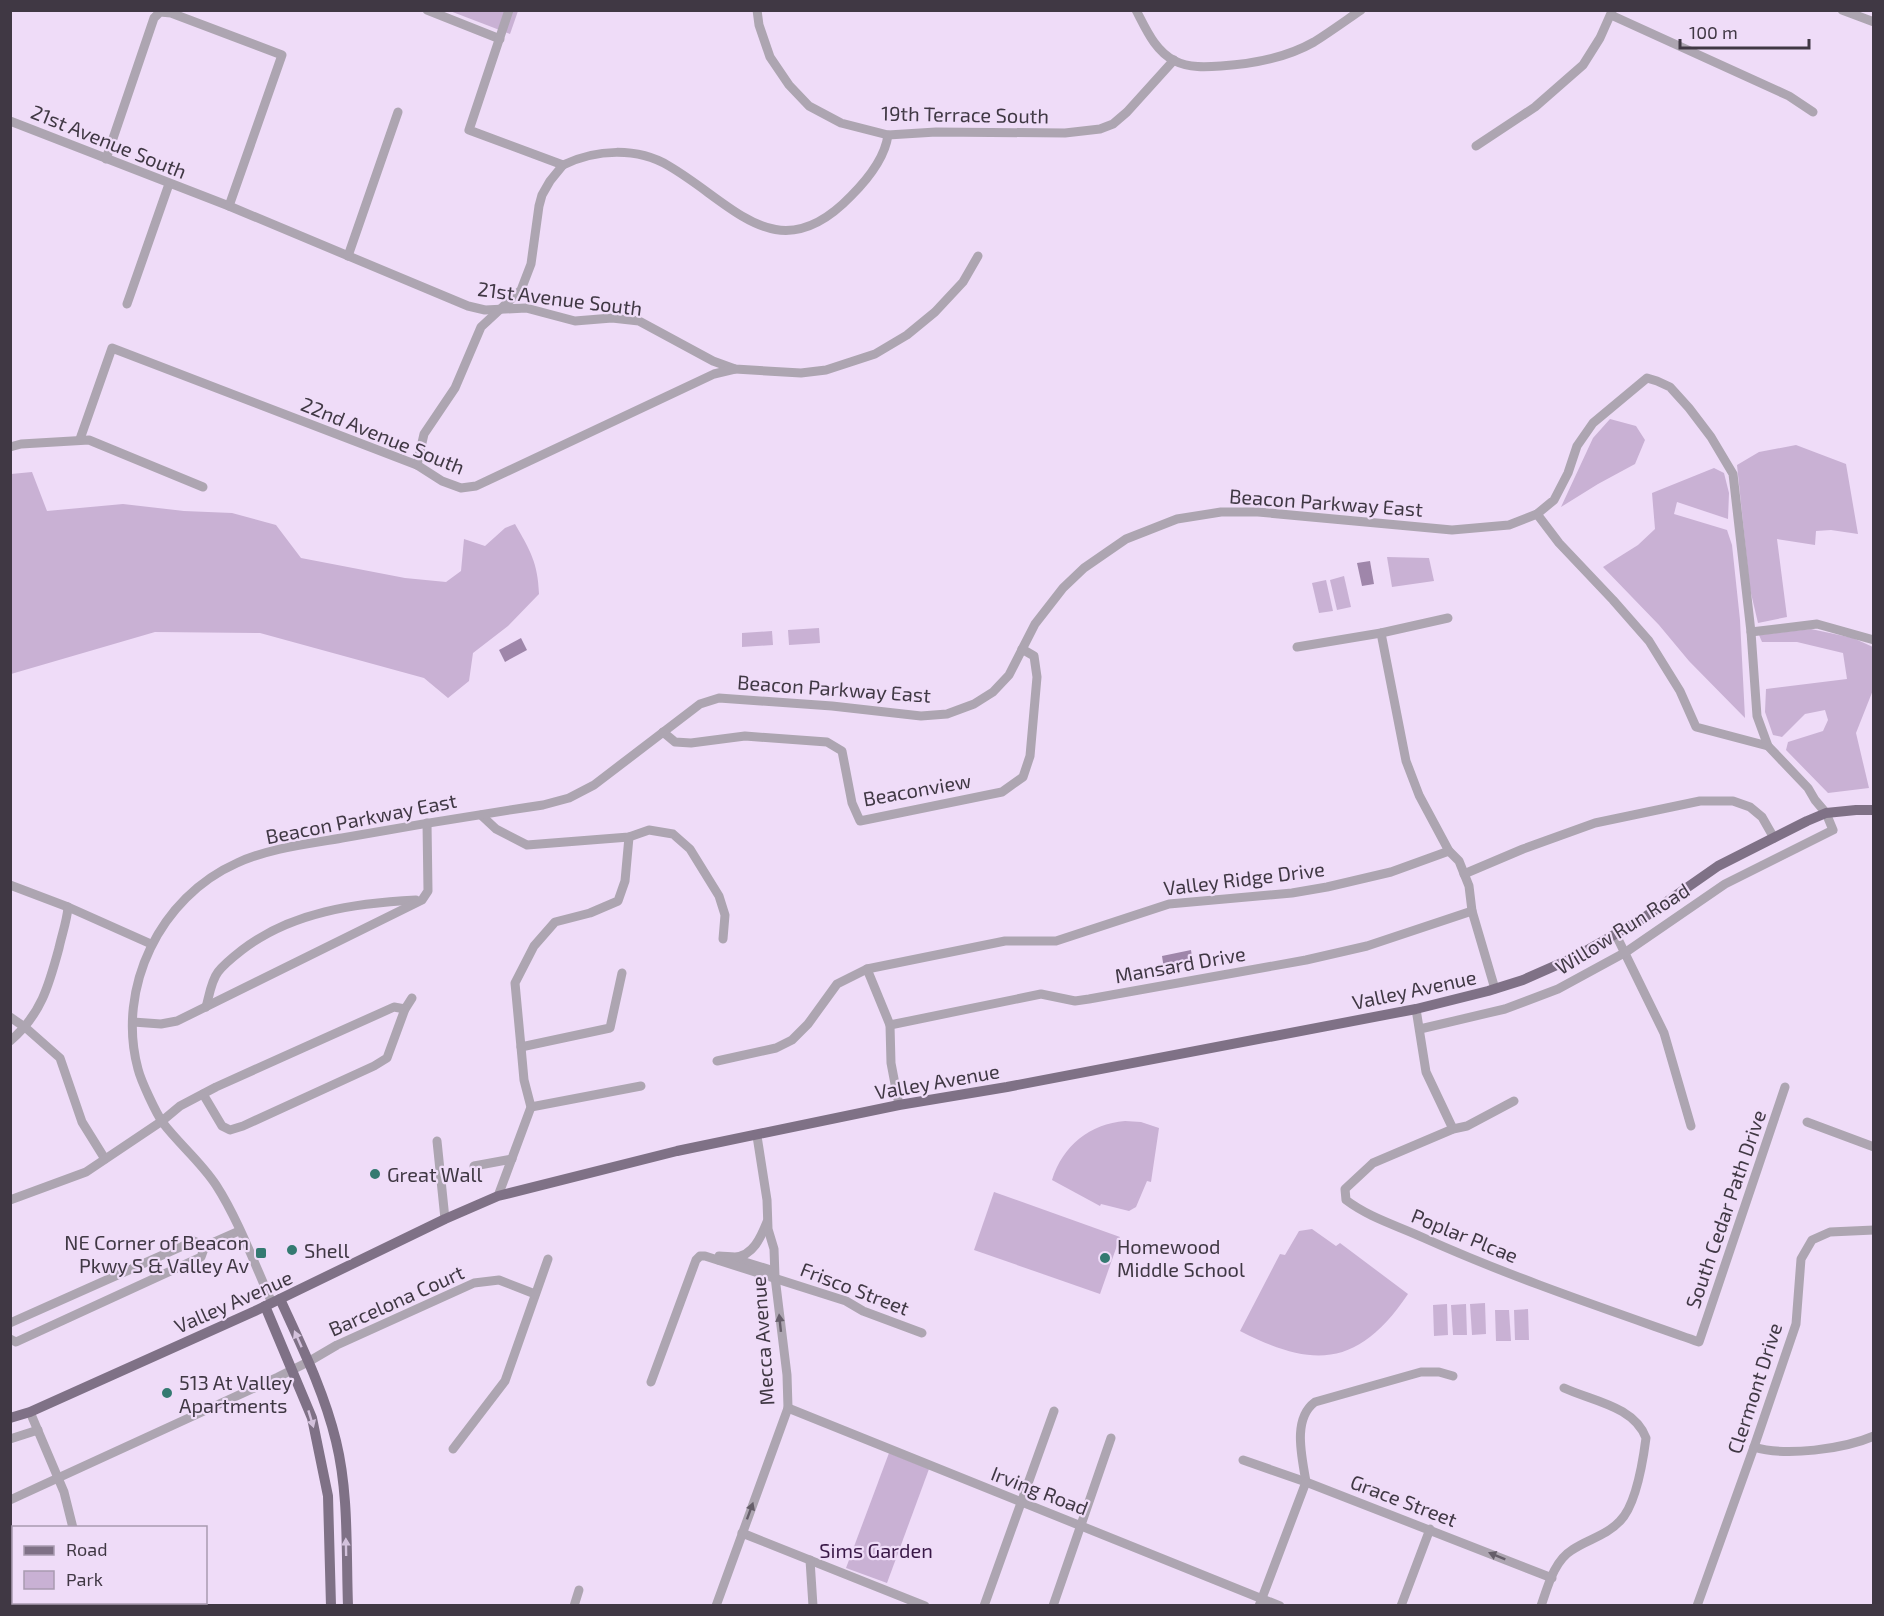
<svg xmlns="http://www.w3.org/2000/svg" width="1884" height="1616" font-family="'Exo 2',sans-serif">
<style>
.green{fill:#c9b1d4}
.water{fill:#9f86aa}
.lines{fill:none;stroke-linecap:round;stroke-linejoin:round}
.minor{stroke:#ada5b1;stroke-width:9}
.major{stroke:#7f7186;stroke-width:10}
.oneway{fill:#665e6a}
.oneway2{fill:#d3c1dc}
.poi-dot{fill:#347a71;stroke:#efdcf8;stroke-width:2}
.labels{text-anchor:middle;dominant-baseline:central;stroke-width:4.5;stroke-linejoin:round;paint-order:stroke}
.street-label{font-size:20px;fill:#403844;stroke:#efdcf8}
.poi-label{font-size:20px;fill:#403844;stroke:#efdcf8;text-anchor:start}
.park-label{font-size:20px;fill:#391847;stroke:#efdcf8}
</style>
<rect width="100%" height="100%" fill="#efdcf8"/>
<g class="green">
<path d="M450 11H518L510 34Z"/>
<path d="M1610 419 1636 426 1645 440 1635 464 1598 484 1561 507 1593 438Z"/>
<path d="M1796 445 1846 464 1858 534 1831 530 1816 531 1815 545 1777 539 1787 617 1758 623 1750 589 1737 465 1759 452Z"/>
<path d="M1714 468 1724 473 1729 493 1728 519 1677 502 1674 514 1727 530 1732 545 1740 620 1745 718 1689 661 1659 625 1603 567 1638 545 1655 529 1652 493Z"/>
<path d="M32 472 47 511 123 504 184 511 232 513 276 525 301 558 405 578 446 582 461 571 464 539 485 546 505 528 515 524C530 550 538 563 539 594L508 626 473 653 469 681 448 698 424 678 260 633 155 632 11 674V474Z"/>
<path d="M1387 557 1429 558 1434 581 1392 587Z"/>
<path d="M1344 576 1351 607 1337 610 1330 580Z"/>
<path d="M1326 580 1333 611 1319 613 1312 583Z"/>
<path d="M819 628 820 643 789 645 788 630Z"/>
<path d="M1811 629 1853 638 1873 647V690L1856 733 1869 788 1828 793 1786 750 1788 742 1823 731 1828 720 1825 710 1805 714 1782 737 1773 735 1765 712 1766 689 1847 679 1843 653 1797 642H1762L1759 635Z"/>
<path d="M772 631 773 645 742 647V633Z"/>
<path d="M1125 1121 1141 1122 1159 1128 1151 1182 1147 1181 1136 1207 1129 1211 1101 1204 1100 1206 1052 1180C1063 1145 1090 1124 1125 1121Z"/>
<path d="M994 1192 1120 1237 1100 1294 974 1250Z"/>
<path d="M1312 1229 1336 1246 1340 1243 1408 1294C1359 1367 1314 1369 1240 1331L1280 1254 1285 1255 1299 1231Z"/>
<path d="M1485 1303 1486 1334 1472 1335 1470 1304Z"/>
<path d="M1447 1304 1448 1335 1434 1336 1433 1305Z"/>
<path d="M1466 1304 1467 1335H1453L1451 1305Z"/>
<path d="M1528 1309 1529 1340H1515L1514 1310Z"/>
<path d="M1495 1310H1509L1511 1341H1496Z"/>
<path d="M889 1453 929 1469 887 1583 846 1568Z"/>
</g>
<g class="water">
<path d="M1370 561 1374 584 1362 586 1357 563Z"/>
<path d="M521 638 527 650 505 662 499 650Z"/>
<path d="M1191 950 1193 964 1164 969 1162 956Z"/>
</g>
<g class="lines">
<g class="minor">
<path d="M427 10 500 39"/>
<path d="M509 10 469 130 563 165C596 149 637 147 669 166 734 204 778 272 851 196 867 180 885 158 888 135"/>
<path d="M757 10 759 25 770 57 789 85 809 106 841 123 888 135 936 132 1065 133 1100 129 1113 124 1127 112 1174 60"/>
<path d="M1136 10C1146 29 1155 51 1175 61 1189 68 1206 67 1221 66 1253 64 1286 58 1314 42 1330 32 1345 21 1361 10"/>
<path d="M1842 10 1874 22"/>
<path d="M1611 15 1789 96 1813 112"/>
<path d="M10 121 229 206 468 306 485 310 526 308 575 321 612 318 639 321 713 361 735 369 801 373 826 370 875 354 907 335 935 312 963 282 978 256"/>
<path d="M1476 146 1535 107 1583 65 1600 38 1612 11"/>
<path d="M106 159 154 18 160 12 171 13 282 55 229 206"/>
<path d="M348 256 398 112"/>
<path d="M127 304 169 184"/>
<path d="M80 439 112 348 417 465 442 481 461 488 476 486 714 374 735 369"/>
<path d="M10 447 21 444 89 440 203 487"/>
<path d="M417 465 424 434 455 388 481 327 521 290 531 264 539 206 542 195 550 181 563 165"/>
<path d="M1537 514 1559 543 1613 600 1649 641 1680 691 1696 727 1768 746"/>
<path d="M1751 632 1817 624 1874 640"/>
<path d="M1381 633 1406 761 1419 795 1449 851 1459 861 1469 886 1472 911 1495 989"/>
<path d="M1297 647 1381 633 1448 618"/>
<path d="M663 732 675 742 691 743 745 736 827 742 842 751 852 803 860 821 1002 792 1023 777 1030 756 1037 677 1034 656 1022 649"/>
<path d="M481 815 496 829 527 845 629 837 649 830 673 834 690 849 719 896 725 915 723 939"/>
<path d="M1464 874 1523 849 1595 823 1700 801H1733L1750 807 1762 817 1774 838"/>
<path d="M10 885 68 907 151 944"/>
<path d="M1616 935 1664 1033 1691 1126"/>
<path d="M867 969 890 1025 891 1063 899 1105"/>
<path d="M622 973 610 1028 521 1047 515 983 534 946 555 922 590 913 618 901 625 881 629 837"/>
<path d="M206 1007C209 997 211 981 218 972 224 964 233 957 242 950 291 912 356 903 416 900"/>
<path d="M1416 1009 1426 1072 1453 1129"/>
<path d="M10 1017 26 1028 60 1058 82 1122 105 1159"/>
<path d="M133 1022 161 1024 177 1021 422 900 428 891 427 823"/>
<path d="M890 1025 1041 994 1075 1001 1089 999 1306 960 1367 946 1472 911"/>
<path d="M10 1041C41 1015 49 985 59 948 62 934 67 921 68 907"/>
<path d="M717 1061 776 1048 792 1040 808 1024 837 984 867 969 1005 941H1056L1169 904 1292 893 1327 887 1391 872 1449 851"/>
<path d="M203 1094 222 1126 230 1130 243 1126 374 1066 387 1058 405 1009 412 998"/>
<path d="M1514 1101 1467 1126 1453 1129 1373 1163 1345 1189 1346 1200C1370 1218 1396 1225 1424 1238 1513 1278 1606 1309 1699 1342L1785 1087"/>
<path d="M531 1107 641 1086"/>
<path d="M1807 1122 1874 1147"/>
<path d="M437 1141 445 1219"/>
<path d="M474 1166 512 1159"/>
<path d="M498 1196 531 1107 524 1080 521 1047"/>
<path d="M10 1200 86 1172 162 1121 180 1106 216 1087 394 1007 405 1009"/>
<path d="M205 1246 239 1231"/>
<path d="M732 1258 771 1270 775 1277"/>
<path d="M718 1260 719 1256C725 1256 729 1257 735 1257 753 1256 761 1237 767 1222"/>
<path d="M272 1303C255 1265 238 1219 216 1185 201 1162 179 1144 163 1123 156 1113 141 1081 138 1069 116 988 160 897 237 863 269 848 308 844 342 838 409 826 476 815 543 805L569 798 594 785 700 704 719 698 832 706 921 716 947 714 974 704 993 692 1009 675 1035 624 1063 588 1084 568 1126 539 1177 519 1221 512H1258L1452 530 1509 525 1537 514 1554 500 1568 473 1577 446 1593 423 1647 378 1657 381 1670 387 1689 408 1711 437 1733 474 1751 632 1757 716 1768 746 1808 788 1815 800 1826 813 1833 830 1725 884 1626 952 1558 989 1505 1009 1420 1029"/>
<path d="M10 1323 194 1241 205 1246 201 1257 16 1342 10 1339"/>
<path d="M651 1382 696 1260 700 1256H705L846 1301 863 1311 922 1333"/>
<path d="M788 1408 1280 1606"/>
<path d="M30 1412 64 1492 73 1528"/>
<path d="M10 1439 38 1430"/>
<path d="M1754 1447C1785 1457 1844 1449 1874 1436"/>
<path d="M453 1449 505 1381 548 1259"/>
<path d="M1243 1460 1306 1482 1552 1578"/>
<path d="M1306 1482C1302 1457 1292 1419 1315 1402L1421 1372H1439L1453 1376"/>
<path d="M10 1500 278 1377 308 1362 337 1345 474 1283 499 1280 535 1294"/>
<path d="M742 1533 925 1606"/>
<path d="M810 1560 813 1606"/>
<path d="M10 1590H14"/>
<path d="M574 1606 579 1590"/>
<path d="M716 1606 788 1408 787 1375 775 1277 774 1249 768 1229 767 1200 757 1136"/>
<path d="M984 1606 1054 1411"/>
<path d="M1053 1606 1111 1438"/>
<path d="M1259 1606 1306 1482"/>
<path d="M1401 1606 1430 1529"/>
<path d="M1541 1606C1548 1586 1554 1561 1572 1550 1588 1539 1606 1536 1620 1521 1636 1505 1643 1461 1646 1438 1634 1406 1592 1401 1564 1388"/>
<path d="M1697 1606 1754 1447 1796 1324 1801 1259 1812 1240 1830 1232 1874 1230"/>
</g>
<g class="major">
<path d="M280 1299C301 1345 324 1391 336 1441 349 1494 346 1551 348 1606"/>
<path d="M265 1306 312 1418 328 1496 331 1606"/>
<path d="M10 1418 30 1412 255 1311 445 1219 498 1196 677 1151 899 1105 1007 1087 1416 1009 1488 991 1523 980 1575 957 1642 919 1718 866 1807 821 1826 813 1856 810H1874"/>
</g>
</g>
<defs><path id="oneway-solid" d="M-6-.8H1V-3.2L6.5 0L1 3.2V.8H-6Z" transform="scale(1.5)"/></defs>
<g class="oneway">
<use href="#oneway-solid" transform="translate(780 1323) rotate(-96)"/>
<use href="#oneway-solid" transform="translate(750 1511) rotate(-70)"/>
<use href="#oneway-solid" transform="translate(1497 1556) rotate(-158)"/>
</g>
<g class="oneway2">
<use href="#oneway-solid" transform="translate(298 1339) rotate(-114)"/>
<use href="#oneway-solid" transform="translate(311 1419) rotate(73)"/>
<use href="#oneway-solid" transform="translate(346 1547) rotate(-91)"/>
</g>
<g class="poi-dot">
<circle cx="375" cy="1174" r="6"/>
<circle cx="292" cy="1250" r="6"/>
<rect x="255" y="1247" width="12" height="12" rx="3"/>
<circle cx="1105" cy="1258" r="6"/>
<circle cx="167" cy="1393" r="6"/>
</g>
<g class="labels">
<g class="street-label">
<text transform="translate(965 114) rotate(1)">19th Terrace South</text>
<text transform="translate(109 141) rotate(22)">21st Avenue South</text>
<text transform="translate(560 298) rotate(7)">21st Avenue South</text>
<text transform="translate(383 435) rotate(22)">22nd Avenue South</text>
<text transform="translate(1326 502) rotate(4)">Beacon Parkway East</text>
<text transform="translate(834 688) rotate(4)">Beacon Parkway East</text>
<text transform="translate(917 789) rotate(-10)">Beaconview</text>
<text transform="translate(361 818) rotate(-11)">Beacon Parkway East</text>
<text transform="translate(1244 878) rotate(-7)">Valley Ridge Drive</text>
<text transform="translate(1622 928) rotate(-32)">Willow Run Road</text>
<text transform="translate(1180 964) rotate(-10)">Mansard Drive</text>
<text transform="translate(1414 989) rotate(-12)">Valley Avenue</text>
<text transform="translate(937 1081) rotate(-10)">Valley Avenue</text>
<text transform="translate(1725 1209) rotate(-71)">South Cedar Path Drive</text>
<text transform="translate(1465 1235) rotate(22)">Poplar Plcae</text>
<text transform="translate(855 1288) rotate(21)">Frisco Street</text>
<text transform="translate(396 1300) rotate(-24)">Barcelona Court</text>
<text transform="translate(233 1301) rotate(-24)">Valley Avenue</text>
<text transform="translate(762 1341) rotate(-94)">Mecca Avenue</text>
<text transform="translate(1754 1388) rotate(-72)">Clermont Drive</text>
<text transform="translate(1040 1490) rotate(21)">Irving Road</text>
<text transform="translate(1404 1500) rotate(21)">Grace Street</text>
</g>
<g class="poi-label">
<text x="387" y="1174">Great Wall</text>
<text x="249" y="1242" text-anchor="end">NE Corner of Beacon<tspan x="249" dy="23">Pkwy S &amp; Valley Av</tspan></text>
<text x="1117" y="1246">Homewood<tspan x="1117" dy="23">Middle School</tspan></text>
<text x="304" y="1250">Shell</text>
<text x="179" y="1382">513 At Valley<tspan x="179" dy="23">Apartments</tspan></text>
</g>
<g class="park-label">
<text x="876" y="1550">Sims Garden</text>
</g>
</g>
<rect width="1884" height="1616" fill="none" stroke="#403844" stroke-width="24"/>
<rect x="12" y="1526" width="195" height="78" fill="#efdcf8" stroke="#a99ab0" stroke-width="1.5"/>
<rect x="24" y="1546" width="30" height="9" fill="#7f7186" stroke="#a99ab0" stroke-width="1.5"/>
<text x="66" y="1556" font-size="18" fill="#403844">Road</text>
<rect x="24" y="1571" width="30" height="18" fill="#c9b1d4" stroke="#a99ab0" stroke-width="1.5"/>
<text x="66" y="1586" font-size="18" fill="#403844">Park</text>
<path d="M1680 39v9h129v-9" fill="none" stroke="#403844" stroke-width="3"/>
<text x="1689" y="39" font-size="18" fill="#403844" stroke="#efdcf8" stroke-width="4.5" paint-order="stroke">100 m</text>
</svg>
